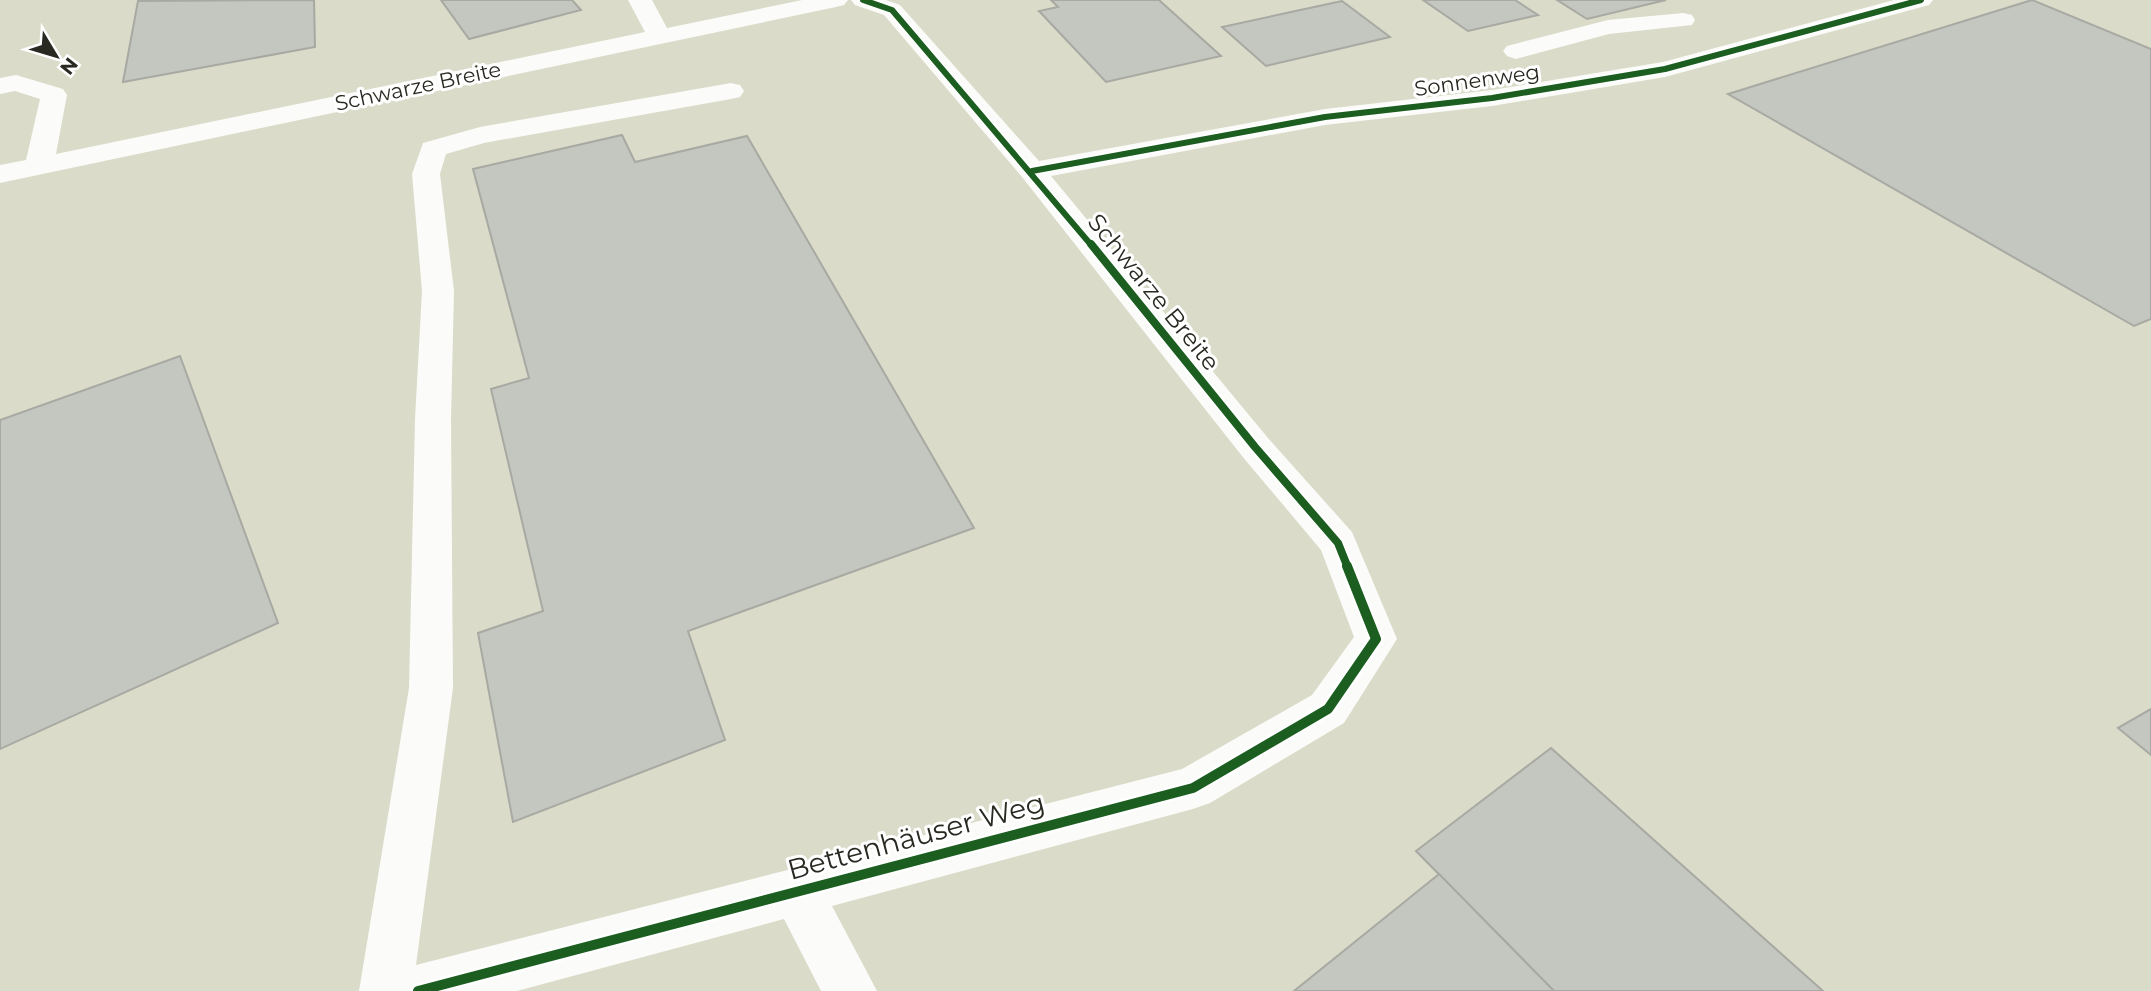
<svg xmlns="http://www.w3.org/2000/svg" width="2151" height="991" font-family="Montserrat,sans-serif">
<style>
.built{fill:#dadbc8}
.building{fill:#c4c7bf;stroke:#a7a9a2;stroke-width:2}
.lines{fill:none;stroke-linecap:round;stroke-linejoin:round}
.minor{fill:#fbfbf9;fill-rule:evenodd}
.cycleway-far2-casing{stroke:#fff;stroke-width:10}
.cycleway-far1-casing{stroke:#fff;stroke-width:12}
.cycleway-casing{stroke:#fff;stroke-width:15}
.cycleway-far2{stroke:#1b5e20;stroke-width:6}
.cycleway-far1{stroke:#1b5e20;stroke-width:8}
.cycleway{stroke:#1b5e20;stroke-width:10}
.labels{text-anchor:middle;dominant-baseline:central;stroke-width:6;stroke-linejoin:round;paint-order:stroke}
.far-street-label{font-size:21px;fill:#292922;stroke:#fff}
.street-label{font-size:24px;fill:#292922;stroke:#fff}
.near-street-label{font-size:28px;fill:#292922;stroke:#fff}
</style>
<rect width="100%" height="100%" fill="#e3e4d9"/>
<rect class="built" x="0" y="0" width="2151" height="991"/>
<g class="building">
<path d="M314 0 315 47 123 82 138 1Z"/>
<path d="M441 0H572L581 10 469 39Z"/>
<path d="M1051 0H1159L1221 56 1106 82 1039 11 1058 7Z"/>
<path d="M1423 0H1515L1538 15 1468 31Z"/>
<path d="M1557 0H1666L1587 19Z"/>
<path d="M2032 0 2151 49V319L2134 326 1728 94Z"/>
<path d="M1342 1 1390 37 1266 66 1222 27Z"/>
<path d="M622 135 635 162 747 136 974 528 688 631 725 740 513 822 478 633 543 611 491 389 529 378 473 169Z"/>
<path d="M180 356 278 623 0 749V420Z"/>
<path d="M2151 709V755L2118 728Z"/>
<path d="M1551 748 1720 899 1823 991H1554L1416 851Z"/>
<path d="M1439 874 1554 991H1294Z"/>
</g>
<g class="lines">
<g class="minor">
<path d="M628 0H652L667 28 802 0H848L844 5 836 7 0 183V165L26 160 40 99 15 91 0 94V78L16 75 63 89 67 95 56 154 645 32Z"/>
<path d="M851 0H886L900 5 1039 161 1325 109 1492 90 1663 62 1894 0H1933L1929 5 1665 77 1492 106 1325 125 1051 176 1268 438 1352 532 1397 639 1344 723 1210 803 1193 809 832 906 877 991H821L784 919 517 991H359L409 688 415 419 422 291 412 174 423 143 480 127 731 83 740 85 744 91 740 97 731 99 484 143 446 154 440 174 454 291 451 419 453 688 416 965 1182 769 1312 695 1354 637 1321 550 1242 456 1022 177 884 15 855 5Z"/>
<path d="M1683 13 1692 15 1695 20 1692 25 1609 34 1516 59 1507 56 1503 51 1507 46 1608 20Z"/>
</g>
<defs>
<g id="cycleway-far2">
<path d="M863 0 892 10 1092 246"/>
<path d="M1032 171 1325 117 1492 98 1665 69 1921 0"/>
</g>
<path id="cycleway-far1" d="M1091 244 1255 447 1338 543 1348 568"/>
<path id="cycleway" d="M418 991 1193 788 1328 709 1376 639 1347 566"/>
</defs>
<use href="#cycleway-far2" class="cycleway-far2-casing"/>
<use href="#cycleway-far1" class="cycleway-far1-casing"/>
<use href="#cycleway" class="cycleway-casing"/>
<use href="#cycleway-far2" class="cycleway-far2"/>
<use href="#cycleway-far1" class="cycleway-far1"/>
<use href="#cycleway" class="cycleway"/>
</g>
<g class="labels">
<g class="far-street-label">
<text transform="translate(1477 80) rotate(-8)">Sonnenweg</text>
<text transform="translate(418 86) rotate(-12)">Schwarze Breite</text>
</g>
<g class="street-label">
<text transform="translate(1154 292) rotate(51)">Schwarze Breite</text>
</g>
<g class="near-street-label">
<text transform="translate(916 836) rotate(-15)">Bettenhäuser Weg</text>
</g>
</g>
<g transform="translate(56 56) rotate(128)" stroke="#ffffff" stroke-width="5" paint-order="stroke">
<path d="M0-5L12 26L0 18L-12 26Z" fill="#292922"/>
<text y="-10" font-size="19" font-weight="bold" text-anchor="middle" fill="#292922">N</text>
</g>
</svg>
